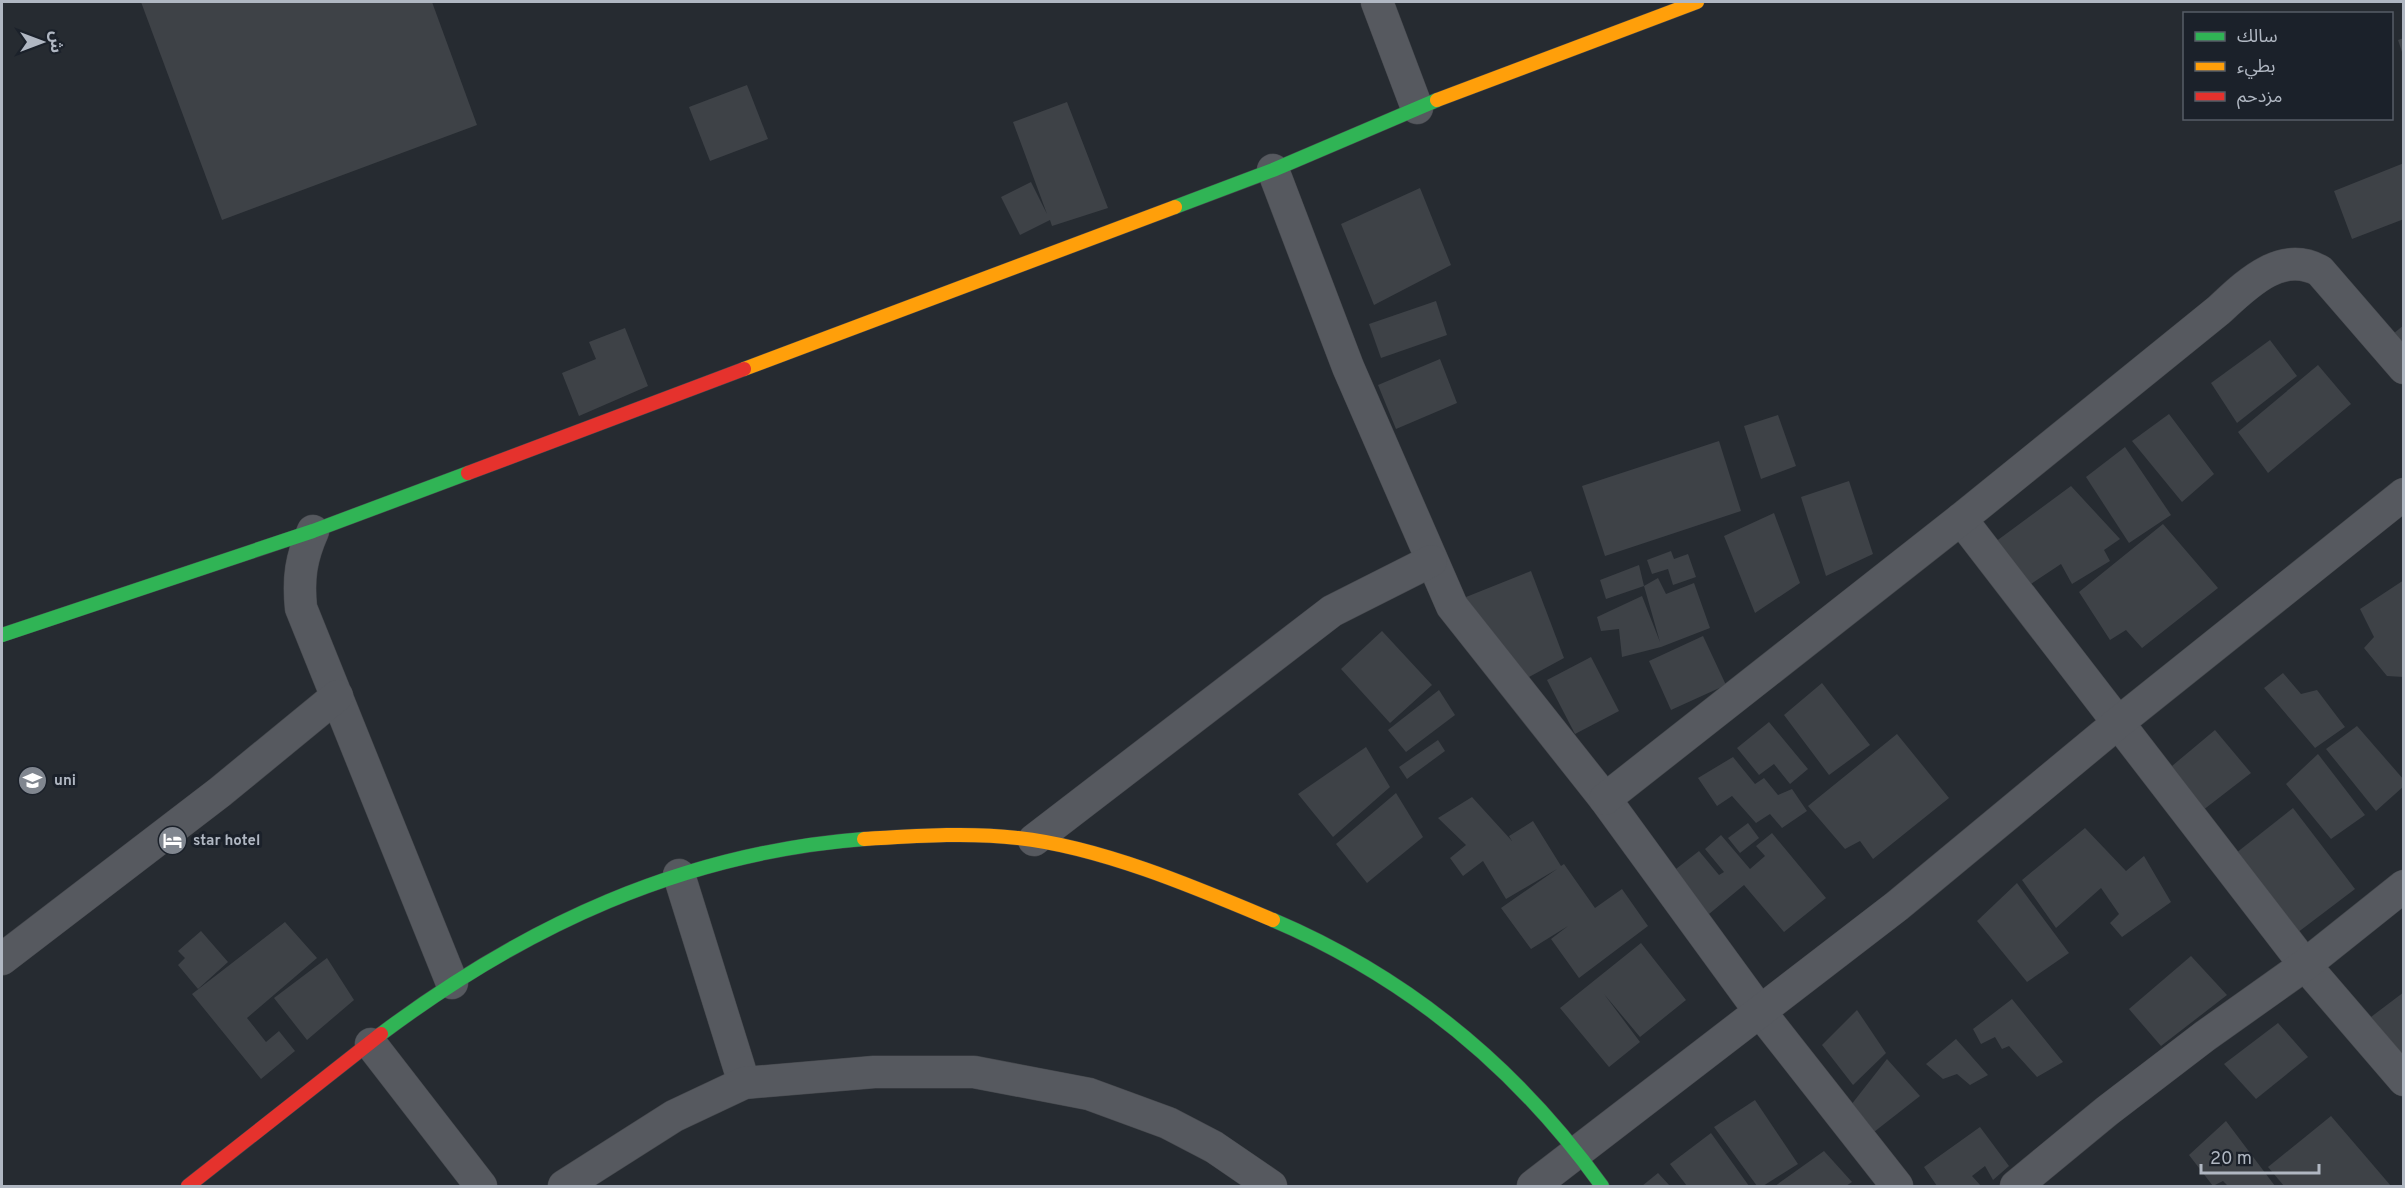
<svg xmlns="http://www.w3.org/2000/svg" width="2405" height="1188" font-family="Overpass,'Noto Sans Arabic',sans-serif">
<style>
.building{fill:#3e4247}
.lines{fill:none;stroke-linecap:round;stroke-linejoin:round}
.street-casing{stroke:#44474c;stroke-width:33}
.fast-casing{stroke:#44474c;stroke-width:15}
.slow-casing{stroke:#44474c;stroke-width:15}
.jam-casing{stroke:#44474c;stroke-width:15}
.street{stroke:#56595f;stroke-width:32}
.fast{stroke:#30b455;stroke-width:14}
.slow{stroke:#ff9f0a;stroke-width:14}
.jam{stroke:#e5322d;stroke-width:14}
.labels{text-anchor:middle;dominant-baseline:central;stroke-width:6;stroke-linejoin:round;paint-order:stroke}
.poi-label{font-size:15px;font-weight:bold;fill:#b0b7c2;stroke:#1b212a;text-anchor:start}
</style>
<rect width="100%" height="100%" fill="#262b31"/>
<g class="building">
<path d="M141 2H432L477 125 222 220Z"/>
<path d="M2404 38V55H2403L2398 40Z"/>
<path d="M747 85 768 139 710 161 689 107Z"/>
<path d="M1067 102 1108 208 1052 226 1050 220 1020 235 1001 197 1031 182 1047 214 1013 122Z"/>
<path d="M2404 163V219L2352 239 2334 191Z"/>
<path d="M1420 188 1451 265 1374 305 1341 224Z"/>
<path d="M1436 301 1447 335 1381 358 1369 324Z"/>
<path d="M2404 325V357L2388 338Z"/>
<path d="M625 328 648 386 579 416 562 373 596 359 589 342Z"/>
<path d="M2270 340 2297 376 2237 423 2211 383Z"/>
<path d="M1440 359 1457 403 1396 429 1378 385Z"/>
<path d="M2318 365 2351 404 2268 473 2238 432Z"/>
<path d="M2169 414 2214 474 2182 502 2132 441Z"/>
<path d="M1778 415 1796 466 1761 479 1744 426Z"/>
<path d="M1719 441 1741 511 1605 556 1582 486Z"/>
<path d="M2125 447 2171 515 2129 543 2086 477Z"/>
<path d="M1849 481 1873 554 1826 576 1801 497Z"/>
<path d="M2071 486 2120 539 2104 550 2110 561 2072 584 2061 564 2025 588 1991 545Z"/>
<path d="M1774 513 1800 583 1755 613 1724 536Z"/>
<path d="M2163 524 2218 588 2142 648 2126 630 2110 640 2079 592Z"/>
<path d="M1671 551 1674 559 1688 554 1696 577 1673 585 1668 569 1652 574 1647 560Z"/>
<path d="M1639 565 1644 586 1606 599 1600 580Z"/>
<path d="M1531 571 1564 658 1520 682 1456 601Z"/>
<path d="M1658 578 1666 594 1694 583 1710 628 1661 647 1622 657 1619 629 1601 631 1597 617 1642 596 1660 642 1644 586Z"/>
<path d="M2404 580V677L2387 676 2364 648 2374 637 2360 609Z"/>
<path d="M1382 631 1432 685 1390 723 1341 669Z"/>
<path d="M1703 636 1726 685 1671 710 1649 661Z"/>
<path d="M1591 657 1619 711 1575 734 1547 680Z"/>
<path d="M2283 673 2301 694 2317 690 2345 727 2315 748 2264 688Z"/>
<path d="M1822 683 1870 745 1829 775 1784 715Z"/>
<path d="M1439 690 1455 715 1406 752 1388 730Z"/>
<path d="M1769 722 1808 769 1790 784 1774 764 1759 775 1737 748Z"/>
<path d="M2357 726 2404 780V786L2376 811 2326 749Z"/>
<path d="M2215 730 2251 773 2198 814 2166 771Z"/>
<path d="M1897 734 1949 798 1873 859 1860 841 1845 849 1808 806Z"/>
<path d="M1438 740 1445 751 1407 779 1399 767Z"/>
<path d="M1366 747 1390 787 1333 837 1298 794Z"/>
<path d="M2318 754 2365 815 2331 839 2286 784Z"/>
<path d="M1733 757 1755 784 1764 778 1778 795 1792 789 1807 811 1782 828 1770 814 1756 823 1732 796 1717 806 1698 778Z"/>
<path d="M1396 793 1423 837 1367 883 1336 844Z"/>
<path d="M1472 797 1512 841 1509 836 1533 821 1561 866 1564 864 1595 908 1622 889 1648 926 1579 978 1551 939 1568 926 1531 949 1501 908 1557 869 1506 899 1483 861 1463 876 1450 858 1466 845 1438 818Z"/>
<path d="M2293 808 2355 889 2297 933 2231 857Z"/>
<path d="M1748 823 1759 838 1740 853 1728 838Z"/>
<path d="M2085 828 2126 871 2144 856 2171 902 2122 937 2110 923 2119 914 2101 888 2056 928 2022 880Z"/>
<path d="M1772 833 1826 898 1784 932 1744 885 1703 919 1667 876 1699 851 1719 875 1724 872 1705 849 1721 835 1750 869 1765 856 1756 846Z"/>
<path d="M2017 883 2069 953 2027 982 1977 921Z"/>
<path d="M285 922 317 958 247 1018 266 1042 279 1031 295 1051 261 1079 192 994Z"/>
<path d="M201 931 228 962 198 989 178 965 185 958 178 951Z"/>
<path d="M1641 943 1686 1000 1640 1037 1604 994 1640 1042 1609 1067 1560 1008Z"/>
<path d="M2191 956 2227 995 2161 1046 2129 1009Z"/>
<path d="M327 958 354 1000 307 1040 274 998Z"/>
<path d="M2404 992V1068L2367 1020Z"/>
<path d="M2012 999 2063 1062 2037 1077 2009 1046 2002 1049 1995 1037 1981 1044 1973 1029Z"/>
<path d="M1857 1010 1886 1053 1853 1085 1822 1045Z"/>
<path d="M2278 1023 2308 1057 2256 1099 2224 1064Z"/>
<path d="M1956 1039 1988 1075 1970 1085 1957 1074 1943 1079 1926 1064Z"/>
<path d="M1887 1059 1920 1096 1865 1139 1851 1105Z"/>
<path d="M1755 1100 1798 1164 1763 1186H1757L1714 1127Z"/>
<path d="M2331 1116 2391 1186H2284L2268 1167Z"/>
<path d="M2226 1121 2275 1186H2228L2223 1181 2213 1186 2189 1155Z"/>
<path d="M1980 1127 2009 1166 1993 1180 1985 1166 1972 1176 1981 1186H1937L1924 1167Z"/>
<path d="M1711 1133 1749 1186H1687L1670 1164Z"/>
<path d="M1824 1151 1852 1182 1846 1186H1775Z"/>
<path d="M1658 1173 1670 1186H1642Z"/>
</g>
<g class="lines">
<defs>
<g id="street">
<path d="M1377 2 1417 108"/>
<path d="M1273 170 1348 367 1452 606 1605 799 1761 1013 1897 1186"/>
<path d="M1961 519 2305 965 2404 1080"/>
<path d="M313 531C301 558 298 578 301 608L452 983"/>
<path d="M1605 799 1961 519 2219 310C2246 285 2281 249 2320 271L2404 368"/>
<path d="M1034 840 1332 611 1431 561"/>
<path d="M679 875 744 1083"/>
<path d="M2 959 220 792 337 696"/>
<path d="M371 1044 481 1186"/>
<path d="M564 1186 674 1116 744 1083 874 1072H974L1089 1094 1168 1123 1214 1147 1271 1186"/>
<path d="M1533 1186 1897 906 2119 722 2404 494"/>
<path d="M2016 1186 2107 1111 2205 1036 2305 965 2404 886"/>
</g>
<g id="fast">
<path d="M1175 207 1273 170 1437 100"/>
<path d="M2 635 313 531 468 473"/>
<path d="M1273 920C1407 977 1517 1068 1602 1186"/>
<path d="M381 1034C525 926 682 853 864 839"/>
</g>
<g id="slow">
<path d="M1437 100 1697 2"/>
<path d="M744 369 1175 207"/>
<path d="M864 839C914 836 968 832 1018 838 1101 847 1197 888 1273 920"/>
</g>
<g id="jam">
<path d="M468 473 744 369"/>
<path d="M188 1186 381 1034"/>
</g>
</defs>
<use href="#street" class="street-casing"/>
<use href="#fast" class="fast-casing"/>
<use href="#slow" class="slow-casing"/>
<use href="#jam" class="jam-casing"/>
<use href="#street" class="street"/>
<use href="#fast" class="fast"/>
<use href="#slow" class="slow"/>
<use href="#jam" class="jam"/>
</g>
<defs>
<symbol id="university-disc" viewBox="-11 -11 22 22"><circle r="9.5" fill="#80868f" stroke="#1b212a"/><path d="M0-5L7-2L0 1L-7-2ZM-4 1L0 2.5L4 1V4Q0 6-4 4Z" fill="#fff"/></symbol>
<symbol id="hotel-disc" viewBox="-11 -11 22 22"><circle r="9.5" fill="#80868f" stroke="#1b212a"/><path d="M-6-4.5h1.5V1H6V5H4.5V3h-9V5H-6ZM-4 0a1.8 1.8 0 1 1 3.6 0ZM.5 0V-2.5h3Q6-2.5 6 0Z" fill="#fff"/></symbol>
</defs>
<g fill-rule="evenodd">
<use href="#university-disc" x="16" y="764" width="33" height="33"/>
<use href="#hotel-disc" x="156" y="824" width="33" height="33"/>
</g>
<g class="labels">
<g class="poi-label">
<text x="54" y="781">uni</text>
<text x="193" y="841">star hotel</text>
</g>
</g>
<rect width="2405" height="1188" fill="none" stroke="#b0b7c2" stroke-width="6"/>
<rect x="2183" y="12" width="210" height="108" fill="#1b212a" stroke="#575d67" stroke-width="1.5"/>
<rect x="2195" y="32" width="30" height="9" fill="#30b455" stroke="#575d67" stroke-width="1.5"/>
<text x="2237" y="42" font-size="18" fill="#b0b7c2">سالك</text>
<rect x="2195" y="62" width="30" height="9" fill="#ff9f0a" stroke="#575d67" stroke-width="1.5"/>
<text x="2237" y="72" font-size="18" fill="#b0b7c2">بطيء</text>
<rect x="2195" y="92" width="30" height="9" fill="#e5322d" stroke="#575d67" stroke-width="1.5"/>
<text x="2237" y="102" font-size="18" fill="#b0b7c2">مزدحم</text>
<g transform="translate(42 42) rotate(90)" stroke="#1b212a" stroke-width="4.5" paint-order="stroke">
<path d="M0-4.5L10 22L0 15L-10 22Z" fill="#b0b7c2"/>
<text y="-9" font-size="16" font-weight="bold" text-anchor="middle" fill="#b0b7c2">ش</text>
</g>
<path d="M2201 1164v9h118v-9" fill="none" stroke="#b0b7c2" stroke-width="3"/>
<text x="2210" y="1164" font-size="18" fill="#b0b7c2" stroke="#1b212a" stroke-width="4.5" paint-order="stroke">20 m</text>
</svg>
